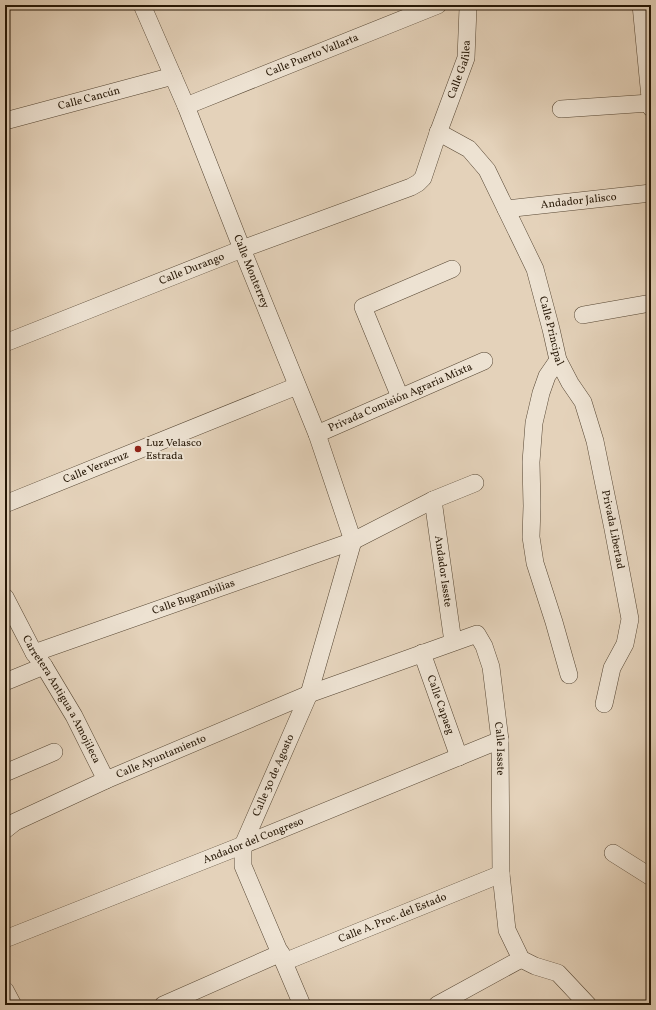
<svg xmlns="http://www.w3.org/2000/svg" width="656" height="1010" font-family="Vollkorn,serif">
<style>
.lines{fill:none;stroke-linecap:round;stroke-linejoin:round}
.minor-casing{stroke:#564633;stroke-width:18}
.minor{stroke:#ede2d2;stroke-width:17}
.poi-dot{fill:#8f2418;stroke:#ede2d2;stroke-width:1.5}
.labels{text-anchor:middle;dominant-baseline:central;stroke-width:4;stroke-linejoin:round;paint-order:stroke}
.street-label{font-size:11px;fill:#261706;stroke:#ede2d2}
.poi-label{font-size:11px;fill:#261706;stroke:#ede2d2;text-anchor:start}
</style>
<rect width="100%" height="100%" fill="#e4d2ba"/>
<filter id="stains"><feTurbulence type="fractalNoise" baseFrequency=".005" numOctaves="4"/><feColorMatrix values="0 0 0 0 .2 0 0 0 0 .09 0 0 0 0 .02 0 0 0 .5 -.17"/></filter>
<radialGradient id="worn" r=".72"><stop offset=".6" stop-color="#630" stop-opacity="0"/><stop offset="1" stop-color="#630" stop-opacity=".3"/></radialGradient>
<g class="lines">
<defs>
<g id="minor">
<path id="s1" d="M142 5 186 106 242 249 317 434 353 541"/>
<path d="M641 5 651 108"/>
<path id="s2" d="M186 106 438 5"/>
<path d="M561 109 650 103"/>
<path id="s3" d="M5 121 173 76"/>
<path id="s4" d="M438 132 469 149 487 170 535 269 551 329 558 360 570 383 583 402 595 441 613 529 630 619 625 644 612 668 604 704"/>
<path id="s5" d="M506 209 651 193"/>
<path d="M583 315 651 303"/>
<path id="s6" d="M5 343 242 249 411 187 418 183 423 178 437 136 466 58 468 8 467 5"/>
<path d="M558 360 547 376 541 393 534 423 531 462 532 506 531 537 535 563 554 622 569 675"/>
<path d="M400 397 363 307 452 269"/>
<path id="s7" d="M317 434 484 361"/>
<path id="s8" d="M433 500 453 642"/>
<path id="s9" d="M5 504 297 386"/>
<path id="s10" d="M5 597 34 653 44 666 74 716 106 780"/>
<path id="s11" d="M34 653 353 541 433 500 475 483"/>
<path id="s12" d="M422 653 459 757"/>
<path d="M5 682 44 666"/>
<path d="M5 773 54 752"/>
<path id="s13" d="M5 830 15 822 106 780 309 694 477 634 484 646 491 667 500 740 501 874 507 930 521 959 535 966 558 973 588 1005"/>
<path d="M613 853 651 877"/>
<path id="s14" d="M5 939 243 845 500 740"/>
<path id="s15" d="M284 962 501 874"/>
<path d="M5 990 13 1005"/>
<path d="M163 1005 281 953"/>
<path id="s16" d="M302 1005 243 866V845L309 694 353 541"/>
<path d="M437 1005 521 959"/>
</g>
</defs>
<use href="#minor" class="minor-casing"/>
<use href="#minor" class="minor"/>
</g>
<circle class="poi-dot" cx="138" cy="449" r="4"/>
<g class="labels">
<g class="street-label">
<text stroke="none"><textPath href="#s2" startOffset="136">Calle Puerto Vallarta</textPath></text>
<text stroke="none"><textPath href="#s6" startOffset="565">Calle Galilea</textPath></text>
<text stroke="none"><textPath href="#s3" startOffset="87">Calle Cancún</textPath></text>
<text stroke="none"><textPath href="#s5" startOffset="73">Andador Jalisco</textPath></text>
<text stroke="none"><textPath href="#s6" startOffset="201">Calle Durango</textPath></text>
<text stroke="none"><textPath href="#s1" startOffset="288">Calle Monterrey</textPath></text>
<text stroke="none"><textPath href="#s4" startOffset="237">Calle Principal</textPath></text>
<text stroke="none"><textPath href="#s7" startOffset="91">Privada Comisión Agraria Mixta</textPath></text>
<text stroke="none"><textPath href="#s9" startOffset="98">Calle Veracruz</textPath></text>
<text stroke="none"><textPath href="#s4" startOffset="447">Privada Libertad</textPath></text>
<text stroke="none"><textPath href="#s8" startOffset="72">Andador Issste</textPath></text>
<text stroke="none"><textPath href="#s11" startOffset="169">Calle Bugambilias</textPath></text>
<text stroke="none"><textPath href="#s10" startOffset="117">Carretera Antigua a Amojileca</textPath></text>
<text stroke="none"><textPath href="#s12" startOffset="55">Calle Capaeg</textPath></text>
<text stroke="none"><textPath href="#s13" startOffset="630">Calle Issste</textPath></text>
<text stroke="none"><textPath href="#s13" startOffset="173">Calle Ayuntamiento</textPath></text>
<text stroke="none"><textPath href="#s16" startOffset="248">Calle 30 de Agosto</textPath></text>
<text stroke="none"><textPath href="#s14" startOffset="267">Andador del Congreso</textPath></text>
<text stroke="none"><textPath href="#s15" startOffset="117">Calle A. Proc. del Estado</textPath></text>
</g>
<g class="poi-label">
<text x="146" y="443">Luz Velasco<tspan x="146" dy="13">Estrada</tspan></text>
</g>
</g>
<rect width="656" height="1010" fill="none" stroke="#e4d2ba" stroke-width="20"/>
<rect x="6" y="6" width="644" height="998" fill="none" stroke="#261706" stroke-width="2"/>
<rect x="10" y="10" width="636" height="990" fill="none" stroke="#261706"/>
<rect width="100%" height="100%" filter="url(#stains)"/>
<rect width="100%" height="100%" fill="url(#worn)"/>
</svg>
